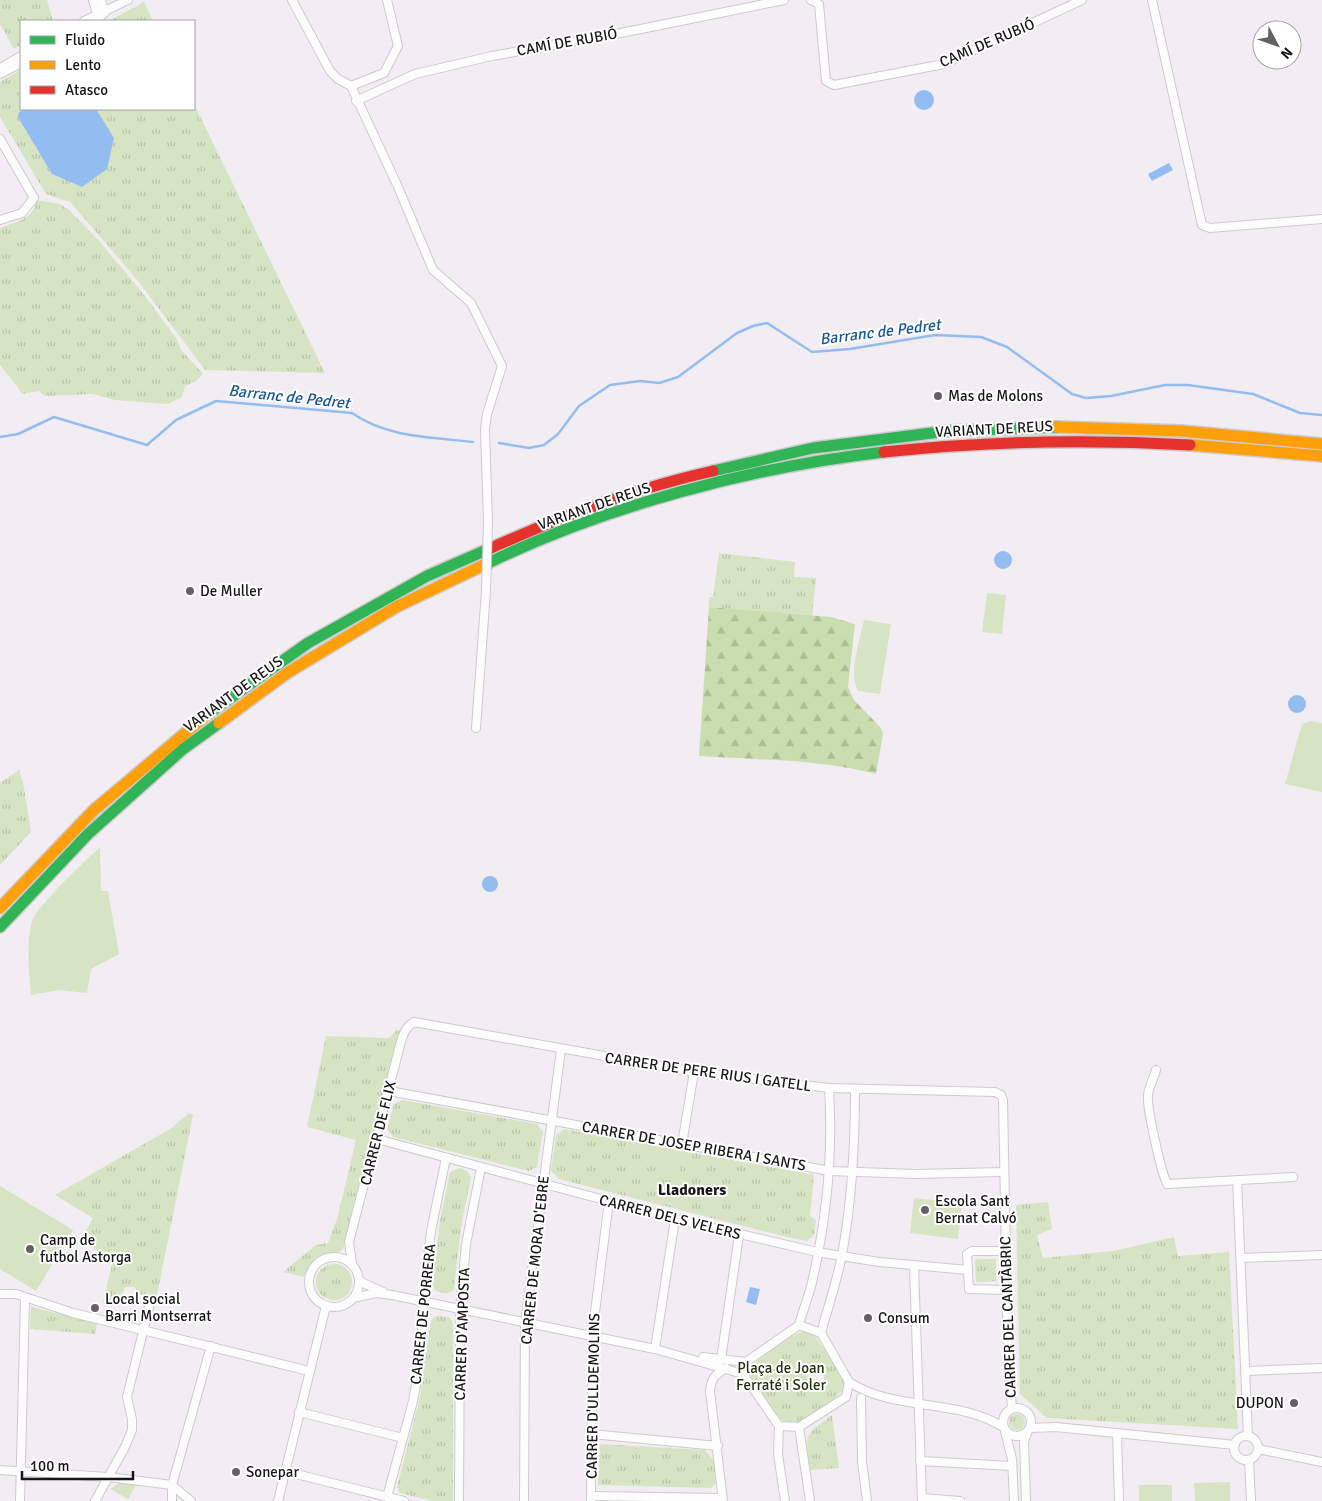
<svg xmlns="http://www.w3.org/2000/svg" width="1322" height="1501" font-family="Signika,sans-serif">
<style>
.grass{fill:url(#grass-tufts);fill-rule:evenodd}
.forest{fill:url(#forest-firs)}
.garden{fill:#d6e4c4}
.water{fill:#93bdf1}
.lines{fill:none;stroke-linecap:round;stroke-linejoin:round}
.stream{stroke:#93bdf1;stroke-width:2.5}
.street-casing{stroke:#cdcacd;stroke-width:10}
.fast-casing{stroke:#cdcacd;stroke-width:14}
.slow-casing{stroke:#cdcacd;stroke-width:14}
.jam-casing{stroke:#cdcacd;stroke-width:14}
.street{stroke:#fdfcfd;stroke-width:8}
.fast{stroke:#30b455;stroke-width:11}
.slow{stroke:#ff9f0a;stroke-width:11}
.jam{stroke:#e5322d;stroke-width:11}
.street-bridge-casing{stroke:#cdcacd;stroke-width:10;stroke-linecap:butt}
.street-bridge{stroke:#fdfcfd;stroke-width:8}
.poi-dot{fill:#646164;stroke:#fff;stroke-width:2}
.labels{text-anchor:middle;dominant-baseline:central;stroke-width:4;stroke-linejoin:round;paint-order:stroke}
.street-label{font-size:15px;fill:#181618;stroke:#fff}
.poi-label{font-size:15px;fill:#181618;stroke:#fff;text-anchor:start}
.park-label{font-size:15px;fill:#24330e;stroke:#fff}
.water-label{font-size:16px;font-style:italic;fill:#175798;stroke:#fff}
.neighbourhood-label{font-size:16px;font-weight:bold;fill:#181618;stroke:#fff}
</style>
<defs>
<pattern id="grass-tufts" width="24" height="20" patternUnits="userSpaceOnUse" patternTransform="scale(1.25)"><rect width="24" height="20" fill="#d6e4c4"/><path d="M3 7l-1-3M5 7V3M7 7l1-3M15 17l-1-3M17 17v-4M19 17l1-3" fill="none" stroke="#b7c3a8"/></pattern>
<pattern id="forest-firs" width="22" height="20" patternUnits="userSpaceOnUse" patternTransform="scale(1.25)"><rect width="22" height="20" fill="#caddae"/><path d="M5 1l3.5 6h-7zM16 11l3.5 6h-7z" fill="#adbd95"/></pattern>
</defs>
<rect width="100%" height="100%" fill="#f2edf2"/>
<g class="grass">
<path d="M0 0H47L53 21H21V45L14 49 0 24Z"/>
<path d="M144 2 153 21H109Z"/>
<path d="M21 70V109H194V104L325 373 205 370 135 277 70 202 46 194 0 117V82Z"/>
<path d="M36 200 60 204 69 210 100 242 145 296 176 338 182 351 203 374 195 382 185 386 182 397 168 404 115 400 92 394 45 396 39 391 23 394 0 365V228C15 222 35 219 36 200Z"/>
<path d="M719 553 795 562 794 577 816 578 812 616 709 607V597H713Z"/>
<path d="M19 770 23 782 31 832 0 865V783Z"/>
<path d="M397 1030 401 1031 343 1249 338 1252 316 1258 303 1277 283 1272 316 1245 328 1243 337 1219 356 1140 307 1127 326 1036 389 1038Z"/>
<path d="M402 1100 537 1124 543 1132 537 1167 529 1171 393 1137 387 1129 394 1104Z"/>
<path d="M189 1113 193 1115 156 1300H147L134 1287H125L119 1306 103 1302 113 1261 81 1240 93 1218 55 1195 170 1129Z"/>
<path d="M564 1129 814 1175 810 1216 816 1220 814 1235 807 1241 783 1236 559 1179 551 1171 556 1135Z"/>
<path d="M460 1168 468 1172 471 1178 461 1227 454 1289C448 1296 442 1293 435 1290L432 1284 440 1221 450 1172Z"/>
<path d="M1048 1202 1052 1229 1037 1235 1043 1258 1113 1251 1174 1237 1178 1256 1229 1252 1238 1429 1047 1418 1020 1394 1016 1205Z"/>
<path d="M977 1259H996V1281L976 1282 975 1261Z"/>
<circle cx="334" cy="1282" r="18"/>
<path d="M31 1307 97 1323 95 1334 30 1329Z"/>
<path d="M436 1316 449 1317 453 1323V1501H432L400 1493 397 1487 420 1397 431 1320Z"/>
<path d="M805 1331 816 1337 843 1377 844 1389C834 1400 800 1429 785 1422 773 1417 753 1383 749 1371 759 1356 788 1335 805 1331ZM807 1372H824V1391H808Z"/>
<circle cx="1017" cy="1422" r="8"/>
<path d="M832 1415 839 1468 810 1470C806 1435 802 1436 832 1415Z"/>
<path d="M600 1444 705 1450 714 1461 717 1482 711 1488 598 1485Z"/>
<path d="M120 1483 136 1485 128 1499 110 1489Z"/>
</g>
<path class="forest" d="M709 607 831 617 855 624 848 687 854 700 880 727 883 734 876 774C818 759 758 760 699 756Z"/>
<g class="garden">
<path d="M987 593 1006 595 1002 634 982 632Z"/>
<path d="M864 620 891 624 880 694 858 691C848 673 860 640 864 620Z"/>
<path d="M1310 721 1322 723V792L1285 784 1302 724Z"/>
<path d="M100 847 101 891H108L119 954 91 969 87 993 59 990 31 995C29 971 26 944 32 921 37 906 86 860 100 847Z"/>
<path d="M673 1152 681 1174 666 1180 658 1157Z"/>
<path d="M0 1186 73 1230 36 1291 0 1269Z"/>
<path d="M914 1198 962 1203 958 1239 910 1233Z"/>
<path d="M1230 1482V1501H1195L1194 1483Z"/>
<rect x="1139" y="1485" width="33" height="16"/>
</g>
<g class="water">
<circle cx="924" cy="100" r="10"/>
<path d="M25 109H96L114 138 107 169 82 187 52 174 18 117 19 112Z"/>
<path d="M1169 163 1173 170 1152 181 1148 174Z"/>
<circle cx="1003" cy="560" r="9"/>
<circle cx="1297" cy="704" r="9"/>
<circle cx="490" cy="884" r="8"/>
<path d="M750 1287 760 1289 756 1305 746 1302Z"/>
</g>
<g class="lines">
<g class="stream">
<path d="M0 437 18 434 54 417 147 445 176 420 216 401 352 413C388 438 431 437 473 442"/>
<path d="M499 443 529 448 544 445 558 434 579 406 610 385 640 381 659 383 678 377 737 333 753 326 767 323 812 352 850 349 935 335 981 337 1007 347 1072 394 1086 398 1111 396 1165 385H1188L1253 394 1300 413 1322 415"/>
</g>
<defs>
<g id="street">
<path d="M93 0 97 14"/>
<path d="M101 0 105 12"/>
<path d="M292 0 330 71 338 79 351 86"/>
<path d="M811 0 819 4 826 81 834 85 944 64 1082 0"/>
<path d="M1152 0 1202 225 1210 228 1322 219"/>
<path d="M84 21 128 0"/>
<path d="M96 21 105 12"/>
<path d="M0 68 21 56"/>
<path d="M0 74 21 63"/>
<path d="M351 86 398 187 433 270 471 303 502 366 487 414 485 429 488 522"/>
<path d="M351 86 384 73 398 46 387 0"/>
<path d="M356 101 415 74 492 56 611 35 784 0"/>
<path d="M0 139 34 198 22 213 0 220"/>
<path d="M476 728 486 591"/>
<path d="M1156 1070C1154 1078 1148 1088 1148 1096 1147 1110 1161 1171 1167 1184L1293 1177"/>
<path d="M389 1091 830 1171 916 1174 1003 1172"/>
<path d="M377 1139 675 1219 817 1252 879 1262 968 1270"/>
<path d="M682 1144 694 1072"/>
<path d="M1237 1180 1248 1436"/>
<path d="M1005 1251H972L967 1254 969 1289 1006 1290"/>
<circle cx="334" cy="1282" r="25"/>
<path d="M1241 1258 1322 1255"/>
<path d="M352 1264 349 1242 398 1053C401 1042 403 1028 414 1022L694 1072 829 1088 995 1092 1001 1095 1003 1100 1008 1360 1012 1408"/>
<path d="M914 1266 922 1501"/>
<path d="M359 1281 383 1292"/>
<path d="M0 1294H16L73 1313 309 1371"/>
<path d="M353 1298 376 1293 392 1295 655 1349 743 1374"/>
<path d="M799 1325 821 1333 849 1382 846 1397 799 1427 779 1426 743 1374 746 1362Z"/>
<path d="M799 1325C803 1309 810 1294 813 1278 827 1216 833 1152 829 1088"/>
<path d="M821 1333C828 1307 837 1281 842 1255 852 1200 855 1145 855 1090"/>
<path d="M655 1349 675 1219"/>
<path d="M703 1357 746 1362"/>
<path d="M721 1360 739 1235"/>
<path d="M1246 1371 1322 1368"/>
<path d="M849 1382C895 1412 958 1398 1003 1427"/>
<path d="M861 1398 862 1462 867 1501"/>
<circle cx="1017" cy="1422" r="14"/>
<path d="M299 1412 403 1438"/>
<path d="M779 1426 778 1454 785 1501"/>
<path d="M799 1427 810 1501"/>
<path d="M1030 1428 1056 1427 1235 1445"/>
<path d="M1005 1431 1012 1459 1014 1501"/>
<path d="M1117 1433 1119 1501"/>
<path d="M591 1434 718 1446"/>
<circle cx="1246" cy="1448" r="12"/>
<path d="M1258 1449 1322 1462"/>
<path d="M1249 1460 1251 1501"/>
<path d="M920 1461 1012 1466"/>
<path d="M0 1470 108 1477 172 1485"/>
<path d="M284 1471 404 1501"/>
<path d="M172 1485 191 1501"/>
<path d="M591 1496 722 1498"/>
<path d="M387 1497 413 1401 420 1363 424 1291 431 1231 446 1158"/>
<path d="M922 1498 960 1501"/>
<path d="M20 1501 25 1298"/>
<path d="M95 1501 125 1447 132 1430V1419L127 1397 149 1307"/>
<path d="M172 1501V1485L211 1346"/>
<path d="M278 1501 326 1306"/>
<path d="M459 1501 460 1310 466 1244 481 1168"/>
<path d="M524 1501 525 1323 561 1050"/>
<path d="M591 1501 592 1336 609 1201"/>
<path d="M723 1501 710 1391C711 1378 716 1374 726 1368"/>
<path d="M1026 1501 1024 1442 1027 1433"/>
</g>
<g id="fast">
<path d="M713 471 813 448 948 431 1057 427"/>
<path d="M486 564C605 506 752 467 884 452"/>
<path d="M208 714 308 643 427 576 491 548"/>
<path d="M0 927 88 834 183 749 219 723"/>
</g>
<g id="slow">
<path d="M1057 427 1182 431 1322 444"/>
<path d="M1190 445 1322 456"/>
<path d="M219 723 287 673 396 607 486 564"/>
<path d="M0 908 94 810 208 714"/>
</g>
<g id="jam">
<path d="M884 452C986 441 1088 439 1190 445"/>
<path d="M491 548C562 516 636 488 713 471"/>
</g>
</defs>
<use href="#street" class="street-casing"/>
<use href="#fast" class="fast-casing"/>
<use href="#slow" class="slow-casing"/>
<use href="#jam" class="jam-casing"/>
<use href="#street" class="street"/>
<use href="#fast" class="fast"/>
<use href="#slow" class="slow"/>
<use href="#jam" class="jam"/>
<defs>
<path id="street-bridge" d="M486 591 488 522"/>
</defs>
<use href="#street-bridge" class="street-bridge-casing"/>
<use href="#street-bridge" class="street-bridge"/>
</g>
<g class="poi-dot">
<circle cx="938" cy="396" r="5"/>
<circle cx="190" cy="591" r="5"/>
<circle cx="925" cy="1210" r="5"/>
<circle cx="30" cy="1249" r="5"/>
<circle cx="95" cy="1308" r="5"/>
<circle cx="868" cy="1318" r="5"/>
<circle cx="1294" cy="1403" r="5"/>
<circle cx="236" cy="1472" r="5"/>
</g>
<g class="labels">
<g class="street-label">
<text transform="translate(567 42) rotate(-10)">CAMÍ DE RUBIÓ</text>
<text transform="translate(987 43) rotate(-23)">CAMÍ DE RUBIÓ</text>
<text transform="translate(994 429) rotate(-3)">VARIANT DE REUS</text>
<text transform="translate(594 506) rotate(-19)">VARIANT DE REUS</text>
<text transform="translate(233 694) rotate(-36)">VARIANT DE REUS</text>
<text transform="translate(708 1072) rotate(8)">CARRER DE PERE RIUS I GATELL</text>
<text transform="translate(378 1133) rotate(-76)">CARRER DE FLIX</text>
<text transform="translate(694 1146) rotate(10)">CARRER DE JOSEP RIBERA I SANTS</text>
<text transform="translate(670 1217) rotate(14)">CARRER DELS VELERS</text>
<text transform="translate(535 1260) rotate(-84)">CARRER DE MORA D'EBRE</text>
<text transform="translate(423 1314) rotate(-84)">CARRER DE PORRERA</text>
<text transform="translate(1008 1317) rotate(-92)">CARRER DEL CANTÀBRIC</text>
<text transform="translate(462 1334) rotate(-88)">CARRER D'AMPOSTA</text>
<text transform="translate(593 1396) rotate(-89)">CARRER D'ULLDEMOLINS</text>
</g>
<g class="poi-label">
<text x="948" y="396">Mas de Molons</text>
<text x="200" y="591">De Muller</text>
<text x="935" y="1201">Escola Sant<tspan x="935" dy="17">Bernat Calvó</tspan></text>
<text x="40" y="1240">Camp de<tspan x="40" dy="17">futbol Astorga</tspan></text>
<text x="105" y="1299">Local social<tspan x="105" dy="17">Barri Montserrat</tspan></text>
<text x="878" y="1318">Consum</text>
<text x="1284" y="1403" text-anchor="end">DUPON</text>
<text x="246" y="1472">Sonepar</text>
</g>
<g class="park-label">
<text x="781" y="1368">Plaça de Joan<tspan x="781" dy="17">Ferraté i Soler</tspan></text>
</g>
<g class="water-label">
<text transform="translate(880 332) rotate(-7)">Barranc de Pedret</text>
<text transform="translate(289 397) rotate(6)">Barranc de Pedret</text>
</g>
<g class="neighbourhood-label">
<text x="692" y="1190">Lladoners</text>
</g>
</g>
<rect x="20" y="20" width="175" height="90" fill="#ffffff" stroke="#a3a2a3"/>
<rect x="30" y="36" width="25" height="8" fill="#30b455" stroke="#a3a2a3"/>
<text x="65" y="45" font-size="15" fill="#181618">Fluido</text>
<rect x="30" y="61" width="25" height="8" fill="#ff9f0a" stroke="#a3a2a3"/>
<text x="65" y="70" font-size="15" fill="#181618">Lento</text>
<rect x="30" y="86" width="25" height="8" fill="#e5322d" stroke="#a3a2a3"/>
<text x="65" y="95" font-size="15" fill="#181618">Atasco</text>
<g transform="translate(1277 45) rotate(131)"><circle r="24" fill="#ffffff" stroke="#a3a2a3"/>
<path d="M0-4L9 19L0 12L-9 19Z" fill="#646164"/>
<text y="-8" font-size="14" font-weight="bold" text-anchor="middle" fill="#181618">N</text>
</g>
<path d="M22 1471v8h111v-8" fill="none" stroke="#181618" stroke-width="2.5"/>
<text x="30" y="1471" font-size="15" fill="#181618" stroke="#ffffff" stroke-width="4" paint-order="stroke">100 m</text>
</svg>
